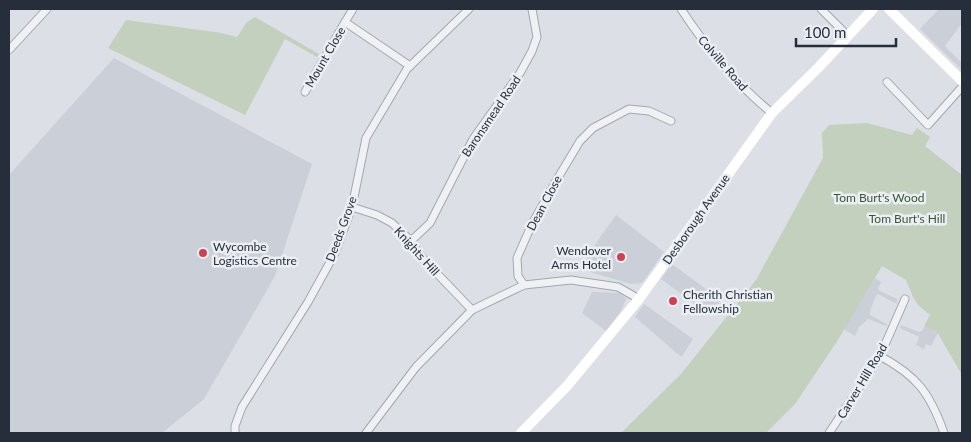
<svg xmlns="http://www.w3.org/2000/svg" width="971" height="442" font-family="Lato,sans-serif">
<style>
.built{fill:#cacfd8}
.green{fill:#c2d0bd}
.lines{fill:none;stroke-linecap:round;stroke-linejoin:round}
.street-casing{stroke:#a2a7b0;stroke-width:9}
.street{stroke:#eff1f4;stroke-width:7}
.secondary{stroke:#fff;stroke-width:10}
.poi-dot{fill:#cb4155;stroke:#ebeff4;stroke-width:2}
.labels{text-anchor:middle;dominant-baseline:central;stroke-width:5;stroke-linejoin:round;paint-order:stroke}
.street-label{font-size:12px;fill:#262e3c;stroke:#ebeff4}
.park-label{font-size:12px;fill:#3a5734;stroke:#ebeff4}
.poi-label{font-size:12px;fill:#262e3c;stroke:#ebeff4;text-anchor:start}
</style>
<rect width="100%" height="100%" fill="#dce0e6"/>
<g class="built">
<path d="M939 9H962V23L945 46 962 63V70L920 29Z"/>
<path d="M114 58 312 164 275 276 204 399 162 433H9V175Z"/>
<path d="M616 215 664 252 642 283 631 284 580 269 596 243Z"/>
<path d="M672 264 721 300 710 315 661 279Z"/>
<path d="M875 278 881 282 878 289 880 291 897 299V304L878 294 876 296 871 308 870 315 887 324 886 326 868 319 859 327 855 336 842 328Z"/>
<path d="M592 292 620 293 626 299 621 311 606 331 582 313Z"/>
<path d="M644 304 693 339 682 356H680L635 317Z"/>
<path d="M901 325 919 332 922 331 925 326 938 333 931 346 926 344 924 349 916 345 919 337 900 328Z"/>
</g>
<g class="green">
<path d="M255 17 319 54 317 57 285 39 245 115 108 48 126 20 222 33 237 37 247 22Z"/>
<path d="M867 123 912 135 917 128 930 137 925 146 962 175V375L937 332 924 326 930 315 919 306 913 297 906 280 882 266 836 343 795 404 766 433H621L681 374 756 280 823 158 822 133 829 125Z"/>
</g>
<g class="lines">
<defs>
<g id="street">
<path d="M353 9 345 22 410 66"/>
<path d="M681 9C706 47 736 84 772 113"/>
<path d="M821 9 848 36"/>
<path d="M9 50 47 9"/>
<path d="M887 82 928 125 962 87"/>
<path d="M305 92 345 22"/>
<path d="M352 207 377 215 392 223 408 238 425 261 472 310"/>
<path d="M411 241 430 223 473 139 520 73 532 51 537 37 532 9"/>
<path d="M524 285 518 276 517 258 532 224 556 181 580 141 593 128 629 109 649 111 671 121"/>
<path d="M880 356C917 376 930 393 944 433"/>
<path d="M235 433V426L242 407 308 302 335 253 352 207 366 138 407 69 469 9"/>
<path d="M366 433 416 367 472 310 524 285 571 280 618 287 639 299"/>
<path d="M829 433 880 356 905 299"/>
</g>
</defs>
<use href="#street" class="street-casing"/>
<use href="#street" class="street"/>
<g class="secondary">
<path d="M889 9 962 81"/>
<path d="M521 433 567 386 639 299 772 113 819 67 873 9"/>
</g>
</g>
<g class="poi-dot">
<circle cx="203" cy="253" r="5"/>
<circle cx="621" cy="257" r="5"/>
<circle cx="673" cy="301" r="5"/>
</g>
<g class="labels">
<g class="street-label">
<text transform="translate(325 57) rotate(-60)">Mount Close</text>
<text transform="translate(723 63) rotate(49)">Colville Road</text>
<text transform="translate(491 116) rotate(-56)">Baronsmead Road</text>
<text transform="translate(544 203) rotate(-62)">Dean Close</text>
<text transform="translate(696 219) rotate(-55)">Desborough Avenue</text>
<text transform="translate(341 229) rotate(-70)">Deeds Grove</text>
<text transform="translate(417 251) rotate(48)">Knights Hill</text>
<text transform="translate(862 381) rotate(-59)">Carver Hill Road</text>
</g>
<g class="park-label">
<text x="879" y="197">Tom Burt's Wood</text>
<text x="907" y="218">Tom Burt's Hill</text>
</g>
<g class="poi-label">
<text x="213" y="246">Wycombe<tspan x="213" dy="14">Logistics Centre</tspan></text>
<text x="611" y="250" text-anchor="end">Wendover<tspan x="611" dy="14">Arms Hotel</tspan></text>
<text x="683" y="294">Cherith Christian<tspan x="683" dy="14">Fellowship</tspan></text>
</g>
</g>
<rect width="971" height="442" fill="none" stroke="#262e3c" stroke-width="20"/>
<path d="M796 38v8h100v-8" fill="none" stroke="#262e3c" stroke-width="2.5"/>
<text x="804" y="38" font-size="15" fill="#262e3c" stroke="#ebeff4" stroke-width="4" paint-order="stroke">100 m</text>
</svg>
